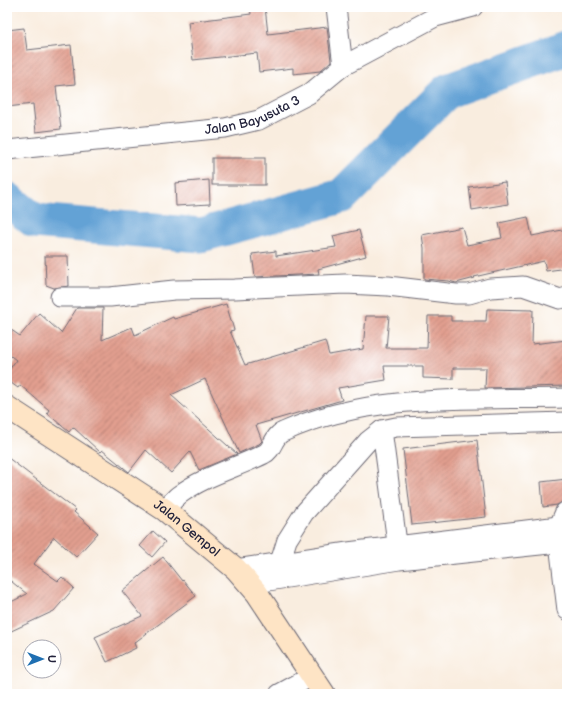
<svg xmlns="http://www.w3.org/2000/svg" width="574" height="701" font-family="'Balsamiq Sans',sans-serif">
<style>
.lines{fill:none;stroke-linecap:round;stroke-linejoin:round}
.river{stroke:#63a2d5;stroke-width:35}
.building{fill:url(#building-hatch)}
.minor-casing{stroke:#6d6974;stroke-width:21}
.secondary-casing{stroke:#6d6974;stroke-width:24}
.minor{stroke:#fff;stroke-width:19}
.secondary{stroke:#fee4c5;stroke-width:22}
.labels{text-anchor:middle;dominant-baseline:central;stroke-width:3;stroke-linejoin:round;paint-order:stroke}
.street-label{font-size:13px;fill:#22223b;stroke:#fff}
</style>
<defs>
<pattern id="building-hatch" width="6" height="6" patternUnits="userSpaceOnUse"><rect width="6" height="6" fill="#e29f8f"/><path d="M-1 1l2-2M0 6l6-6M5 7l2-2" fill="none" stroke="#b78176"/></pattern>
</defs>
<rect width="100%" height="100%" fill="#fff"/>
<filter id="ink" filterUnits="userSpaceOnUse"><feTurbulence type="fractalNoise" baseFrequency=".025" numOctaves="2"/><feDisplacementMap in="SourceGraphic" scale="8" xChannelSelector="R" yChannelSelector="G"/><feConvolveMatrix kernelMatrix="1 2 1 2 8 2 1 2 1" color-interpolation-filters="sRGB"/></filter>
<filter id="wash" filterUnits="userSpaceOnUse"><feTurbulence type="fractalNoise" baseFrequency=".012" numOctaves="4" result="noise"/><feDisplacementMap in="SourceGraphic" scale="16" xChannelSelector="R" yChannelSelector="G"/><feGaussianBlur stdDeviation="0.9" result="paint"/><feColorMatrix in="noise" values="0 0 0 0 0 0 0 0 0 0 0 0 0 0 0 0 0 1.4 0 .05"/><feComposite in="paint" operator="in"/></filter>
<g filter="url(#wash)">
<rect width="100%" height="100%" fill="#f9eddf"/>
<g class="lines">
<path class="river" d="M7 199 35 221 201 235 342 196 447 91 567 48"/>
</g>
<g id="blocks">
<g class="building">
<path d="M250 7H265L268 34 327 27 331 61 320 71 293 74V68L259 72 257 53 193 60 188 22 251 14Z"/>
<path d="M24 28 27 50 71 45 75 84 56 86 61 129 36 132 33 104 7 107V30Z"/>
<rect x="212" y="158" width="53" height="27"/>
<path d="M209 180 210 204 176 206 175 183Z"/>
<path d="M505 182 508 204 472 210 469 187Z"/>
<path d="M528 217 532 236 567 229V268L546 271 544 261 474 277 475 278 456 283 449 281 424 279V248L422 235 462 227 467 245 502 238 499 223Z"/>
<path d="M359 230 366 256 318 269 319 274 255 277 252 254 276 251V256L336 247 333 236Z"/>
<path d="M45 256H68L69 286 54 288 46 285Z"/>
<path d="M226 304 234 330 230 331 245 365 325 341 329 355 363 349 366 316H389L386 348H427L428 316H451V321H486L487 309 533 310 532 344 567 340V386L485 388 486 368H453V379L423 378V366H384L386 380 338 388 342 400 256 425 262 441 259 444 239 453 205 379 171 395 237 454 199 470 190 452 171 473 146 450 129 472 102 450 100 452 73 427 69 432 47 413 49 410 20 385 18 388 7 380V373L16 360 7 353V327L20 336 39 313 61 333 77 308H103L102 340 132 327 135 335 173 317 174 319Z"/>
<path d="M477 440 486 517 412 525 403 449Z"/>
<path d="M7 457 76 510 74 512 98 533 76 557 54 537 34 564 58 581 62 577 74 588 54 611 7 633V604L27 594 7 578Z"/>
<path d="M567 479V500L557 505 543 507 541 482Z"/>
<path d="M153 531 165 542 152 557 140 546Z"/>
<path d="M163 557 182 581 183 580 196 596 134 643 136 648 107 662 95 637 142 616 122 591Z"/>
</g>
</g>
</g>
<g filter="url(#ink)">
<use href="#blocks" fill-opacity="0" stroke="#6d6974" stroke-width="1"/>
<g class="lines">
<defs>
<g id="minor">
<path d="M336 7 343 66"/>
<path id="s1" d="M7 150 225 128 259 120 309 94 343 66 435 17 473 7"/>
<path d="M60 297H110L174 290 235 289 345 284 388 286 456 294H469L490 288 523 286 560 299 567 297"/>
<path d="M382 430 399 558"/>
<path d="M165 510C169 505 174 499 179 495 204 476 236 468 264 454 273 450 273 436 283 432 372 392 472 400 567 398"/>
<path d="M567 511 565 512 559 526V543L567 610"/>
<path d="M280 562 287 540 304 513 368 441 382 430 396 427 567 422"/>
<path d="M236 569 348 552 559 526"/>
<path d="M250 584 399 560 559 543"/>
<path d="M279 694 312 676"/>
</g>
<g id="secondary">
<path id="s2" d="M7 407 165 510 236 569 257 593 324 694"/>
</g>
</defs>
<use href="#minor" class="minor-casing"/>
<use href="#secondary" class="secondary-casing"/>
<use href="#minor" class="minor"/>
<use href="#secondary" class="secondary"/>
</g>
</g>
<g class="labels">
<g class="street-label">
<text stroke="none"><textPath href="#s1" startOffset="249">Jalan Bayusuta 3</textPath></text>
<text stroke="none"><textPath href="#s2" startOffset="217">Jalan Gempol</textPath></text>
</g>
</g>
<rect width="574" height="701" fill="none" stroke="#fff" stroke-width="24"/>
<g transform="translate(42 659) rotate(90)"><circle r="19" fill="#ffffff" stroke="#a7a7b1"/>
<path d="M0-3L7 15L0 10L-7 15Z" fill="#1f6fb2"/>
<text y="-6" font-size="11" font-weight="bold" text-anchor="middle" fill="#22223b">U</text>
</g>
</svg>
